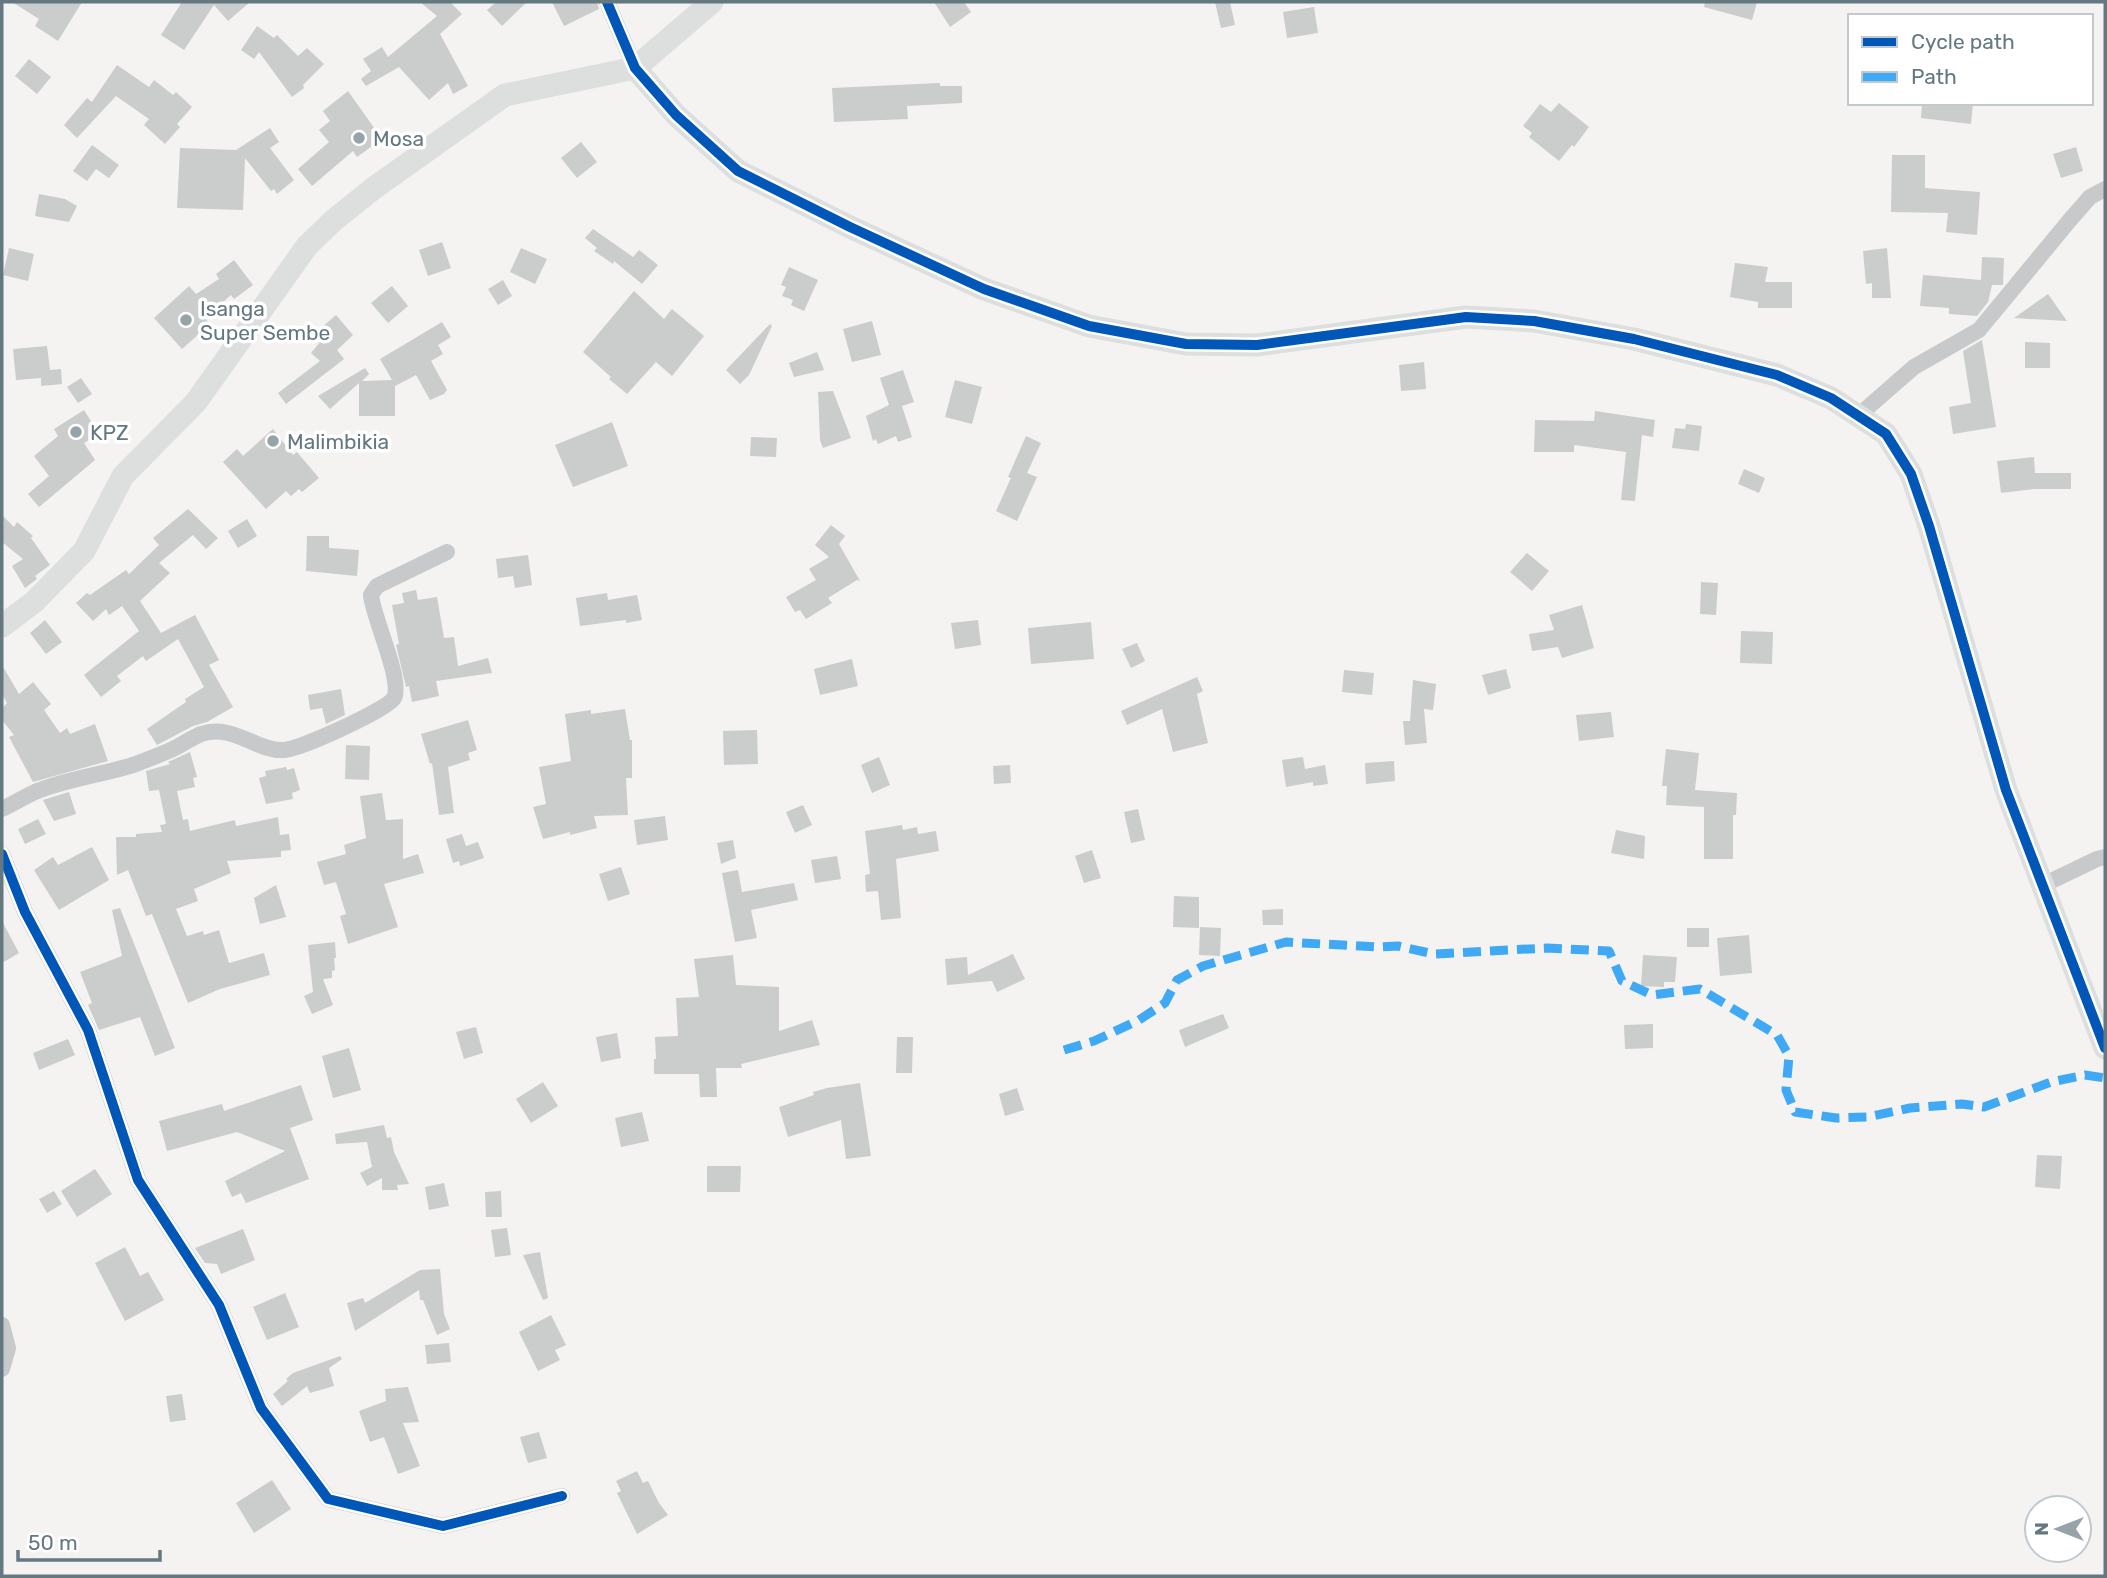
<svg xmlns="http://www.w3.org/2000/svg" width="2107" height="1578" font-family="Rubik,sans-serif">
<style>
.building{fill:#cbcccc}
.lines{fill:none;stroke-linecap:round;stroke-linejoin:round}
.street{stroke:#c8c9ca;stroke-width:16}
.secondary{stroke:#dddede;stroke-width:23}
.quiet{stroke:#3fa9f5;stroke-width:9;stroke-dasharray:18 9;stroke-linecap:butt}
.cycleway-casing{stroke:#fff;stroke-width:15}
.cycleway{stroke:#0057b8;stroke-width:10}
.poi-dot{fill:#96a3a9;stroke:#fff;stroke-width:2.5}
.labels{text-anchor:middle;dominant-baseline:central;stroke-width:7;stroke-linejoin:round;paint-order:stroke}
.poi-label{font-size:21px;fill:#647881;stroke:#fff;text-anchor:start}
</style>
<rect width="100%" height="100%" fill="#f4f3f2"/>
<g class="building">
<path d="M12 2H82L58 41 35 26 39 19Z"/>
<path d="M182 2H250L228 21 214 5 184 50 161 35Z"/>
<path d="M420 2H450L462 14 440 34 468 86 453 94 448 83 429 100 399 67 366 86 361 79 371 71 363 59 382 47 388 57 437 16Z"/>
<path d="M496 2H527L502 26 487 10Z"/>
<path d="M552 2H597L599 9 564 26Z"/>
<path d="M934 2H964L971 12 950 27Z"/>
<path d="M1215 2H1230L1235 25 1221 28Z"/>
<path d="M1705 2H1757L1752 20 1704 7Z"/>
<path d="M1314 7 1318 33 1287 38 1283 12Z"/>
<path d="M257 26 274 38 277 35 298 56 307 48 324 64 303 85 304 88 292 97 259 52 254 59 241 50Z"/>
<path d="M29 59 51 77 37 94 15 76Z"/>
<path d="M117 65 149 87 154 80 173 95 176 92 192 107 177 124 180 127 165 144 144 125 149 119 116 96 77 138 64 125 87 98 92 102Z"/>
<path d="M940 83V86H962V103L907 106 908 119 834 122 832 88Z"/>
<path d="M348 91 382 139 357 157 353 151 312 186 298 169 329 142 319 130 330 121 323 111Z"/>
<path d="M1559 103 1589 127 1574 147 1572 145 1559 161 1529 137 1532 133 1523 126 1540 104 1551 112Z"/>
<path d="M1922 103H1973L1971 124 1921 118Z"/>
<path d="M270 128 279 142 270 148 294 180 277 194 274 189 271 191 245 158 243 210 177 208 180 148 236 150Z"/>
<path d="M581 142 597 162 577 178 561 158Z"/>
<path d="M92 145 119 165 109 178 96 169 87 181 73 171Z"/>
<path d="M2076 147 2083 171 2061 178 2053 154Z"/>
<path d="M1892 155H1925V188L1980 192 1977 235 1946 232 1948 213 1891 212Z"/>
<path d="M39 194 65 199 77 206 69 222 35 216Z"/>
<path d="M593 229 633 257 639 250 658 265 642 284 614 261 613 264 594 251 597 248 585 238Z"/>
<path d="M442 242 451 268 428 276 419 250Z"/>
<path d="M9 248 34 254 28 281 3 275Z"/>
<path d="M521 248 547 259 535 284 510 272Z"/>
<path d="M1887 248 1891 298H1872V283L1866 284 1863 251Z"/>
<path d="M1982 257 2004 258 2003 285H1992L1988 302 1977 316 1949 314V308L1920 306 1923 275 1981 280Z"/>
<path d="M234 260 253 285 234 299 231 295 205 318 210 324 182 349 154 318 189 286 196 294 219 279 216 274Z"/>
<path d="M1735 263 1768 267 1765 282H1792V308H1758V302L1730 297Z"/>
<path d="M789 267 818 280 804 311 791 305 793 300 782 296 786 287 781 285Z"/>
<path d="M503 280 512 296 498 305 488 289Z"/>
<path d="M392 286 408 306 388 323 371 303Z"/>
<path d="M634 291 664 319 672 309 704 336 672 376 656 362 627 394 609 379 611 377 583 352Z"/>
<path d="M2048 294 2067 321 2014 318Z"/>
<path d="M336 315 353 335 337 350 344 359 286 404 278 393 320 361 311 353 325 336 320 329Z"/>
<path d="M872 321 881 355 852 362 843 329Z"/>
<path d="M442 322 451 337 438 345 443 354 431 361 447 390 444 394 430 400 416 375 395 386V416H359V383L330 409 318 396 365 368 369 374 362 381 392 380 380 359Z"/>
<path d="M770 324 772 326 749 375 740 384 726 370Z"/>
<path d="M1982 340 1996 427 1953 434 1949 407 1971 403 1963 351Z"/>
<path d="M2025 342 2050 343V368H2025Z"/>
<path d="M47 346 50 370 61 369 62 384 41 386V378L16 380 13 349Z"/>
<path d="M817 352 824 370 794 377 789 363Z"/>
<path d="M1424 362 1426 389 1401 391 1399 365Z"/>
<path d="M903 370 914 402 902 406 912 437 898 442 896 436 878 444 876 439 873 441 866 416 889 405 880 378Z"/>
<path d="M81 378 92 394 78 403 67 387Z"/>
<path d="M955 380 982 387 972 424 945 417Z"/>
<path d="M833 391 851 438 823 448 820 440 818 392Z"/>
<path d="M84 410 99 434 84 443 95 460 39 507 28 494 49 476 34 456 58 436 54 429Z"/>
<path d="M1595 411 1655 420 1653 437 1642 435 1635 501 1621 500 1626 452 1574 445V452H1534L1535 420 1594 421Z"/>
<path d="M612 422 628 466 573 487 555 445Z"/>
<path d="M1686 424 1702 426 1699 451 1672 448 1675 428 1685 429Z"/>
<path d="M273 429 293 455 297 452 319 478 302 492 299 489 291 496 286 491 266 509 223 462 237 449 243 456Z"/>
<path d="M1026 436 1041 443 1027 473 1037 477 1017 521 996 511 1011 478 1008 477Z"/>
<path d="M751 437 777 438 776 457 750 456Z"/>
<path d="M2034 457 2035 473H2071V489H2034L2001 493 1997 461Z"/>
<path d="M1744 469 1765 478 1759 493 1738 484Z"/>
<path d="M188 509 218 538 206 549 193 535 159 563 170 573 140 601 161 633 195 615 219 660 209 665 233 707 207 722 193 726 157 745 147 729 186 702 185 699 204 687 178 639 146 661 143 656 117 676 121 681 101 697 84 675 139 631 122 606 109 615 106 609 93 621 76 603 87 593 90 595 126 570 129 574 159 545 153 538Z"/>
<path d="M2 515 14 527 17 522 33 536 31 538 50 565 35 576 37 579 25 588 12 566 23 559 2 542Z"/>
<path d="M247 519 257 536 238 548 228 531Z"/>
<path d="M831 525 845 536 839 544 860 581 857 580 828 598 832 603 806 619 800 610 795 612 786 597 816 580 809 569 829 557 815 545Z"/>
<path d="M307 536H329V548L359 550 357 576 306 571Z"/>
<path d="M1527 553 1549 571 1532 591 1510 572Z"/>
<path d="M528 555 532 585 515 588 513 576 498 578 496 559Z"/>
<path d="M1701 582 1718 583 1716 615 1700 614Z"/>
<path d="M416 590 418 600 437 597 444 638 454 637 458 666 488 658 492 673 436 681 439 696 412 702 409 686 406 687 396 645 399 644 392 605 404 603 402 593Z"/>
<path d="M607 593 608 600 637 595 642 620 626 623V620L580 626 576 598Z"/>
<path d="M1582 605 1594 648 1562 658 1558 647 1532 651 1529 634 1554 630 1549 615Z"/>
<path d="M45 620 62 642 46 654 30 633Z"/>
<path d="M978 620 981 645 955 649 951 623Z"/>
<path d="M1091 622 1094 659 1031 664 1028 628Z"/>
<path d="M1741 631 1773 632 1772 664 1740 663Z"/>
<path d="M1137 643 1145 661 1131 668 1122 649Z"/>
<path d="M852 659 858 686 820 695 814 669Z"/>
<path d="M2 665 19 694 33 682 51 704 44 710 60 733 67 728 70 734 95 724 108 761 33 782 9 737 14 735 2 720V708L7 703 2 694Z"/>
<path d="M1506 669 1511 688 1488 695 1482 675Z"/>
<path d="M1344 670 1374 673 1372 695 1342 692Z"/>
<path d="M1197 677 1203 691 1197 694 1208 743 1173 752 1162 709 1127 725 1121 711Z"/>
<path d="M1413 680 1436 684 1433 710 1424 709 1427 743 1405 745 1403 721H1410Z"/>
<path d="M341 689 345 715 326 724 322 708 310 710 308 695Z"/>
<path d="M625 709 630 740H632V778H626L628 815 594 816 597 828 570 835V832L543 839 533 807 546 804 539 767 571 761 565 714 591 710V714Z"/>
<path d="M1611 712 1614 737 1579 741 1576 715Z"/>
<path d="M468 720 477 750 468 753 470 760 448 767 454 813 439 815 432 763 430 764 421 734Z"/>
<path d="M757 730 758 764 724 765 723 731Z"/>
<path d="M346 745 370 746 369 780 345 779Z"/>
<path d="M1666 749 1699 753 1695 790 1737 793 1736 815H1733V859H1704V807L1666 805 1667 786H1662Z"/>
<path d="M190 752 197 777 193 778 195 787 177 791 183 820 188 819 190 831 235 820 236 826 278 817 280 835 289 834 291 850 281 851V857L227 861 231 873 194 889 198 901 176 909 187 936 203 931 204 935 219 930 229 963 264 953 270 975 220 989 188 1003 152 914 146 916 128 870 117 875 116 837H136V834L162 832 160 825 166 824 159 790 149 791 146 771 170 764 168 762Z"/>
<path d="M879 757 890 785 872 793 861 765Z"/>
<path d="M1303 757 1305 769 1325 765 1328 784 1313 786V782L1286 787 1282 760Z"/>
<path d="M1394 761 1395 781 1366 784 1365 763Z"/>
<path d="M1010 765 1011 783 994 784 993 766Z"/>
<path d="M286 767 287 770 294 768 300 790 292 793 293 799 266 804 259 778 266 776 265 771Z"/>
<path d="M69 792 76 814 54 821 43 800Z"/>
<path d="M382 793 386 820 403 819V859L418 854 424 873 384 884 398 927 348 944 340 916 346 914 336 882 324 885 317 862 346 854 344 845 366 838 360 796Z"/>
<path d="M803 805 812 825 795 833 786 812Z"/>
<path d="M1138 809 1145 840 1131 843 1124 812Z"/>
<path d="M665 816 668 840 637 845 634 820Z"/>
<path d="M38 819 46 834 25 844 18 829Z"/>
<path d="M902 825 903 830 917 827 918 834 936 831 939 851 896 859 901 918 881 920 878 891 866 892 865 875 870 874 865 831Z"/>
<path d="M1616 830 1645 836 1644 859 1611 853Z"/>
<path d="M462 834 466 846 478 842 484 858 460 866 459 861 453 863 446 839Z"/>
<path d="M733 840 736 858 721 864 717 843Z"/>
<path d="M92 847 109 880 59 910 34 870 53 857 58 865Z"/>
<path d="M1092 850 1101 878 1084 883 1075 856Z"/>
<path d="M837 856 841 879 815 883 811 860Z"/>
<path d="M621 867 630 894 608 901 599 874Z"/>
<path d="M738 870 742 892 794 883 798 900 751 910 757 938 735 942 722 873Z"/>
<path d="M276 885 286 917 260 924 254 898Z"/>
<path d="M1174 896 1199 897V928L1173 927Z"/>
<path d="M120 908 175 1048 155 1056 140 1017 99 1030 88 1005 92 1003 80 972 122 956 112 910Z"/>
<path d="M1283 909V925H1263L1262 910Z"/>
<path d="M2 921 19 953 2 963Z"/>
<path d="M1200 927 1221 928 1220 956 1199 955Z"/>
<rect x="1687" y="928" width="22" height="19"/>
<path d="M1749 935 1752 973 1720 976 1717 938Z"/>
<path d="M335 942 336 958H334L335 970 332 971V978L323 979 333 1005 312 1014 304 996 313 992 308 945Z"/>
<path d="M1013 954 1025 979 997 992 992 981 947 985 945 959 967 957 968 975Z"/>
<path d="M733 955 736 985 779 987V1031L812 1020 820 1045 741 1064 742 1068H716L717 1097H700L699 1074H654V1059H656L655 1037 678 1036 676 998 699 997 694 959Z"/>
<path d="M1643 955 1677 957 1675 982H1664V987L1641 986Z"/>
<path d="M1223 1014 1229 1028 1185 1047 1179 1030Z"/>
<path d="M1653 1024V1048L1625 1049 1624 1025Z"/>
<path d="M476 1027 483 1053 464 1059 456 1032Z"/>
<path d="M617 1033 621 1058 601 1062 596 1037Z"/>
<path d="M897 1037H913L912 1073H896Z"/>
<path d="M68 1039 75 1055 39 1070 33 1053Z"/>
<path d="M349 1048 361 1090 333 1098 322 1056Z"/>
<path d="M543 1082 558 1106 531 1123 516 1099Z"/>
<path d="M860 1083 871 1156 846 1159 841 1120 788 1137 779 1107 814 1095 813 1092 827 1088Z"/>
<path d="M301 1085 313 1120 290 1128 309 1179 246 1203 241 1193 232 1197 225 1181 285 1151 237 1132 167 1151 159 1121 222 1104 224 1111Z"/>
<path d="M1017 1088 1024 1110 1005 1116 999 1094Z"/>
<path d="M642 1112 649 1141 621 1147 615 1118Z"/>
<path d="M384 1125 387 1138 391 1137 394 1152 409 1184 397 1185 398 1190H382V1178L367 1186 360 1173 372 1167 367 1142 336 1144 335 1134Z"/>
<path d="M2037 1155 2062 1156 2060 1189 2035 1187Z"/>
<path d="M707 1166H741L740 1192H707Z"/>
<path d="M95 1169 112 1194 77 1217 61 1191Z"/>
<path d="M444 1183 449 1206 429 1210 425 1187Z"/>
<path d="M54 1191 62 1204 47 1213 39 1199Z"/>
<path d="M501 1191 502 1217H486L485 1192Z"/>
<path d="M507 1228 511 1255 495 1257 491 1230Z"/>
<path d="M243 1229 255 1260 221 1274 217 1264 205 1263 195 1248Z"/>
<path d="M125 1247 140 1276 148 1272 164 1300 125 1321 95 1263Z"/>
<path d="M540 1252 548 1298 543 1300 523 1255Z"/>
<path d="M440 1269 444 1314 450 1329 437 1335 423 1300H420L419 1290 355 1331 347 1303 363 1298 365 1303 420 1270Z"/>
<path d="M285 1293 299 1327 267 1340 253 1307Z"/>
<path d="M551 1315 566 1345 555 1350 560 1360 538 1371 519 1332Z"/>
<path d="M449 1343 451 1362 427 1364 425 1345Z"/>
<path d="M340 1356 342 1359 329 1368 334 1386 310 1393 307 1386 282 1406 273 1394 288 1381 286 1379 293 1373Z"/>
<path d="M408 1387 419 1422 403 1423 420 1466 398 1474 384 1437 370 1442 359 1411 386 1401 385 1389Z"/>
<path d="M182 1394 186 1420 170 1422 166 1396Z"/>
<path d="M539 1432 547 1458 528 1463 520 1437Z"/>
<path d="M637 1471 643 1483 648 1481 659 1503 668 1515 637 1534 617 1493 621 1491 616 1481Z"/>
<path d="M272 1480 291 1509 254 1533 236 1503Z"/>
</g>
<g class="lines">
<g class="street">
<path d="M607 2 635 68"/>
<path d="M1858 416 1914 367 1979 330 2069 221 2090 197 2105 189"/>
<path d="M2 809C13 804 24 797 35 792 66 779 101 775 133 765 146 760 160 755 173 749 182 745 191 738 201 734 233 723 257 752 284 750 300 749 387 710 394 698 403 680 373 618 371 595L377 586 447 552"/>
<path d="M2 854 25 912 88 1030 138 1180 219 1305 261 1408 328 1499 443 1526 562 1496"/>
<path d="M2043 885 2097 859 2105 857"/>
<path d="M2 1325 8 1348 2 1369"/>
</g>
<g class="secondary">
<path d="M635 68 676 115 738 171 850 227 984 289 1089 326 1186 344 1257 345 1466 317 1534 321 1634 339 1777 375 1831 398 1886 434 1911 474 1929 526 2006 790 2105 1048"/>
<path d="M2 626 34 602 84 551 123 476 196 402 307 246 334 220 374 188 505 95 635 68 712 2"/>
</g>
<path class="quiet" d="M1064 1050 1094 1041 1139 1020 1165 1003 1177 980 1203 966 1286 942 1377 947 1398 946 1434 954 1547 948 1609 951 1622 981 1652 995 1700 989 1777 1035 1789 1056 1786 1090 1795 1112 1836 1118 1868 1117 1910 1108 1962 1104 1984 1107 2051 1082 2085 1075 2105 1078"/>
<defs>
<g id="cycleway">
<path d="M607 2 635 68 676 115 738 171 850 227 984 289 1089 326 1186 344 1257 345 1466 317 1534 321 1634 339 1777 375 1831 398 1886 434 1911 474 1929 526 2006 790 2105 1048"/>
<path d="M2 854 25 912 88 1030 138 1180 219 1305 261 1408 328 1499 443 1526 562 1496"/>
</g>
</defs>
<use href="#cycleway" class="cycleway-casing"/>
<use href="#cycleway" class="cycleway"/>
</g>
<g class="poi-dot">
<circle cx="359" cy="138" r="7"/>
<circle cx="186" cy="320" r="7"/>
<circle cx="76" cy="432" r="7"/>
<circle cx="273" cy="441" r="7"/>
</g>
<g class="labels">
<g class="poi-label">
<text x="373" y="138">Mosa</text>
<text x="200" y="308">Isanga<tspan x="200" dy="24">Super Sembe</tspan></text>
<text x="90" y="432">KPZ</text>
<text x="287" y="441">Malimbikia</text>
</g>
</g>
<rect width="2107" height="1578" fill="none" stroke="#647881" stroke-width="7"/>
<rect x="1848" y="14" width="245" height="91" fill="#ffffff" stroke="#c1c9cd" stroke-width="2"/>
<rect x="1862" y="37" width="35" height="10" fill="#0057b8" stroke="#c1c9cd" stroke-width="2"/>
<text x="1911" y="49" font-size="21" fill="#647881">Cycle path</text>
<rect x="1862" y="72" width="35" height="10" fill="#3fa9f5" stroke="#c1c9cd" stroke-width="2"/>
<text x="1911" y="84" font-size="21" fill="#647881">Path</text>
<g transform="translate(2058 1529) rotate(270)"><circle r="33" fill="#ffffff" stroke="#c1c9cd" stroke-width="2"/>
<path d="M0-5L12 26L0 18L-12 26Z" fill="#96a3a9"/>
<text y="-10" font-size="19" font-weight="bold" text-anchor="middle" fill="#647881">N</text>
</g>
<path d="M18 1550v10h142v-10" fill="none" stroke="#647881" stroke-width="3.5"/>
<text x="28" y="1550" font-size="21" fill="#647881" stroke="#ffffff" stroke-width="5" paint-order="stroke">50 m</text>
</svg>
